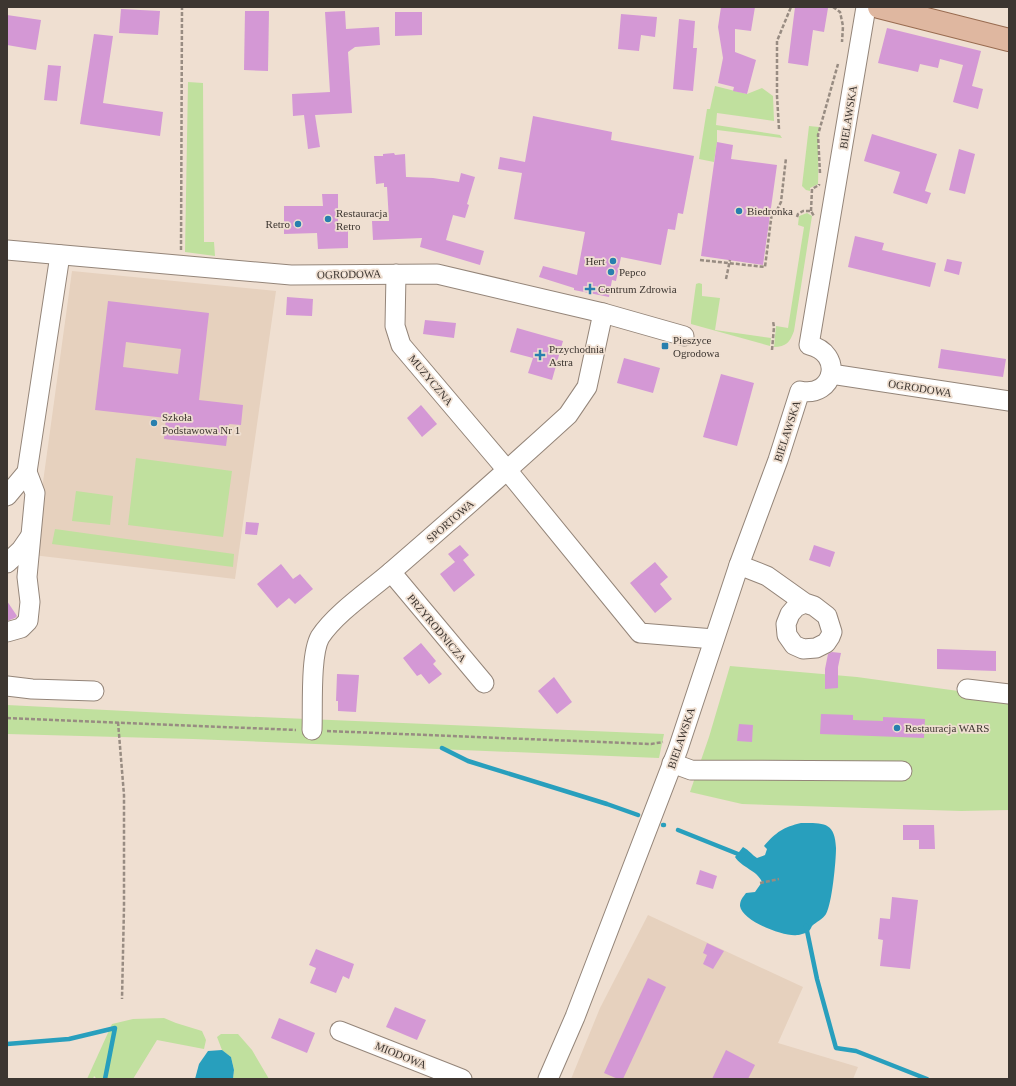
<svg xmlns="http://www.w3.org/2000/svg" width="1016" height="1086" font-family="Georgia,serif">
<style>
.built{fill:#e6d1be}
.green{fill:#c0e09e}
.water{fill:#289fbd}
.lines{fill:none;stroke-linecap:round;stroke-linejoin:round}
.stream{stroke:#289fbd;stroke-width:4.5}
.building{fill:#d498d5;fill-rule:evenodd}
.minor-casing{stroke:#948579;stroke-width:21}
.major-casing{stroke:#986b50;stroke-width:24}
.path{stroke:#988c82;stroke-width:2.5;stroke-dasharray:4 2;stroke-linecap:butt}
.minor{stroke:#fff;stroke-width:19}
.major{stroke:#dfb7a0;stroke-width:22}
.poi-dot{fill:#287fae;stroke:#efdfd1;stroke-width:1.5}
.labels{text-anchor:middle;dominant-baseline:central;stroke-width:3.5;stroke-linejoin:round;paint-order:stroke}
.street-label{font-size:11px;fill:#3d3631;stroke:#efdfd1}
.poi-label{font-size:11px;fill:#3d3631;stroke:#efdfd1;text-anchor:start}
</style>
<rect width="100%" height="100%" fill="#efdfd1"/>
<g class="built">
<path d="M72 271 276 291 235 579 33 555Z"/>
<path d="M648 915 803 987 778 1043 858 1067 853 1079H571L600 1008Z"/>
</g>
<g class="green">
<path d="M188 82 203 83 204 242H214L215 256 185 252Z"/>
<path d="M715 86 747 94 762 88 773 96 774 121 717 113 716 125 780 135 782 138 717 130V142L714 162 699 159 707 109H710Z"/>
<path d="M809 126 819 127C817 146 819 165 818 184L810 188V191L806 190 802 186Z"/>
<path d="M807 213 812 216 794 331C790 342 786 347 774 347L776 326 788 328 804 227 798 225 799 216Z"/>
<path d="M699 283 702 284V296L720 298 715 330 771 338 770 346 691 324V321L696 284Z"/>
<path d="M136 458 232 471 223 537 128 525Z"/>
<path d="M76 491 113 496 110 525 72 521Z"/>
<path d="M55 529 234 554 233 567 52 544Z"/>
<path d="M730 666 857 677 1009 698V810L961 811 742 804 690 792 709 737Z"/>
<path d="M7 705 186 714 664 734 659 758 193 739 7 734Z"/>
<path d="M164 1018 176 1023 202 1031 206 1040 204 1049 157 1040 133 1079H97L94 1076 93 1079H87L112 1024 133 1019Z"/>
<path d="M221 1034H238L252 1050 269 1079H233L234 1070 231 1057 222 1050 217 1037Z"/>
</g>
<g class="water">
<path d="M801 823C824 823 835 822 836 848 836 861 832 904 826 914 823 919 816 922 812 926 811 928 810 930 809 931 806 933 800 935 797 935 784 937 742 921 740 906 740 900 743 897 746 893L755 892 762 882C757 870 742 868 735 857L743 847C750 851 751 854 757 858L765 855 767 849 764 846C776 832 784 827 801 823Z"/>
<path d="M222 1050 231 1057 234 1070 233 1079H195L199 1064 208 1051Z"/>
</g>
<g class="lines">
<g class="stream">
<path d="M442 748 468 761 607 804 638 815"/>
<path d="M663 825H664"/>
<path d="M678 830 743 856"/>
<path d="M806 926 817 979 836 1048 856 1051 927 1079"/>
<path d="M7 1044 69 1039 115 1028 105 1079"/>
</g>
</g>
<g class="building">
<path d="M721 7H755L751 31 735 29V52L756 60 747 94 733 91 734 87 718 83 723 58 718 27Z"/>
<path d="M795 7 828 8 824 32 813 30 808 66 788 63Z"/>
<path d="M121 9 160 11 158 35 119 33Z"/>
<path d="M245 11H269L268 71 244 70Z"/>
<path d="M345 11 346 29 379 27 380 45 355 47 348 52 352 113 315 115 320 147 308 149 304 115 293 116 292 94 330 92 325 12Z"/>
<path d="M395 12H422V35L395 36Z"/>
<path d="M621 14 657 17 655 37 641 35 639 51 618 49Z"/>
<path d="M7 15 41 20 36 50 7 45Z"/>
<path d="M679 19 695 21 693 48H697L693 91 673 89Z"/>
<path d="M887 28 981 51 972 86 983 89 978 109 953 102 963 65 940 59 938 68 920 64 918 72 878 63Z"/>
<path d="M94 34 113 36 103 103 163 112 160 136 80 124Z"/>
<path d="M48 65 61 66 57 101 44 100Z"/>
<path d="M533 116 612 132 611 140 694 156 683 214 678 213 675 230 668 229 661 265 621 257 616 281 612 280 609 297 574 290V288L539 277 543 266 577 275 585 232 514 219 522 173 498 169 500 157 525 162Z"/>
<path d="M872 134 937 154 925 191 931 193 927 204 893 193 900 172 864 161Z"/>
<path d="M717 142 733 145 731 159 777 165 763 265 701 256Z"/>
<path d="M959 149 975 154 965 194 949 190Z"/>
<path d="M394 153 395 155 405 154 406 177 433 178 459 182 461 173 475 177 467 204 469 205 465 218 453 215 446 240 484 251 480 265 420 247 422 238 373 240 372 221H389L387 187H384V183L376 184 374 156H383V154Z"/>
<path d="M322 194H338V231H348V248L318 249 317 233 284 234V206H323Z"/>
<path d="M855 236 884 243 882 250 936 263 930 287 848 267Z"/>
<path d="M947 259 962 262 959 275 944 271Z"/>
<path d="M287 297 313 299 312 316 286 315Z"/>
<path d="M108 301 209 313 199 400 243 405 241 425 229 424 226 446 164 439 166 418 95 410ZM126 342 181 349 178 374 123 367Z"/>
<path d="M425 320 456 323 454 338 423 334Z"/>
<path d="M517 328 563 341 552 380 528 373 533 358 510 352Z"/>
<path d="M941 349 1006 359 1003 377 938 368Z"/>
<path d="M624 358 660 368 653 393 617 383Z"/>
<path d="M721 374 754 383 737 446 703 437Z"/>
<path d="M421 405 437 424 422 437 407 418Z"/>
<path d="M246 522 259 523 257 535 245 534Z"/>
<path d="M460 545 469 555 463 560 475 575 454 592 440 574 455 562 448 554Z"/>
<path d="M814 545 835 552 830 567 809 560Z"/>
<path d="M655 562 668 577 660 584 672 599 655 613 630 583Z"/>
<path d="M281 564 293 579 300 574 313 589 295 604 289 598 277 608 257 584Z"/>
<path d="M7 601 17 616 15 618 7 621Z"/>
<path d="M421 643 436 661 433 664 442 674 429 684 421 674 417 676 403 658Z"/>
<path d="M937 649 996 651V671L937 669Z"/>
<path d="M832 652 841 653 838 667V688L825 689V669L828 654Z"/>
<path d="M337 674 359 675 356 712 338 711V701H336Z"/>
<path d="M554 677 572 702 557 714 538 691Z"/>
<path d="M821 714 853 715V720L883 721V717L925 719 924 738 820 734Z"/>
<path d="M739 724 753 725 752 742 737 741Z"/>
<path d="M903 825H934L935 849H919V840H903Z"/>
<path d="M700 870 717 876 713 889 696 884Z"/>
<path d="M892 897 918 900 910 969 880 966 883 940 878 939 880 918 890 919Z"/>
<path d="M707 943 724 951 713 969 703 964 707 955 703 953Z"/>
<path d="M316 949 354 964 349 979 343 976 336 993 310 983 316 968 309 965Z"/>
<path d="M648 978 666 987 623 1079H618L604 1073Z"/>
<path d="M395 1007 426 1020 417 1040 386 1027Z"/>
<path d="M279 1018 315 1033 307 1053 271 1038Z"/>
<path d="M726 1050 755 1065 748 1079H712Z"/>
</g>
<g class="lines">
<defs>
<g id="minor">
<path d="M7 250 291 275 437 274 603 313 684 336"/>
<path d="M396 274 395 326 401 345 507 470 640 633 714 639"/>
<path d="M831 374 1009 401"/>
<path d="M7 496 27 472 60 255"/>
<path d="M7 563 21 550 30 537"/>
<path d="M739 565 767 576 805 603 814 606 827 616 832 632 830 637 826 643 816 648 803 649 794 645 787 635 786 624 790 614 796 607 805 603"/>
<path d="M391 572 484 683"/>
<path d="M7 632 21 628 28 621 30 602 27 577 35 493 27 472"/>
<path d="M7 686 32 689 94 691"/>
<path d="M967 689 1009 694"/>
<path d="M312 730C313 708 310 655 320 637 336 613 369 591 391 572 451 520 510 468 568 415L587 387 603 313"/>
<path d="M672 763 691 770 902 771"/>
<path d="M340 1031 462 1079"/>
<path d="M548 1079 575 1017 678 749 739 565 778 460 800 391C835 398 844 353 809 345L866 7"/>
</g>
<path id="major" d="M879 7 1009 40"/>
</defs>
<use href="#minor" class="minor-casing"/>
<use href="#major" class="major-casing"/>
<g class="path">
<path d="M833 7 840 12 843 26 842 42"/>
<path d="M779 129 777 96V41L791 7"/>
<path d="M820 173 818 135 838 64"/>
<path d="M811 211 812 189 819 185V184"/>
<path d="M797 217 798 214 803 211H811L814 216"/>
<path d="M181 250 182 7"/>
<path d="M700 260 765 267 772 212 777 210 781 202 786 158"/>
<path d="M726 279 730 260"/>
<path d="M772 350 774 327 773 321"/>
<path d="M7 718 296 730"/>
<path d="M118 722 124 795V907L122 999"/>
<path d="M327 731 651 744 663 742"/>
<path d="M760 883 779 879"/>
</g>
<use href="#minor" class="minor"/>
<use href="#major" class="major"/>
</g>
<g class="poi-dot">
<circle cx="739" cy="211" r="4"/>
<circle cx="328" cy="219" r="4"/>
<circle cx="298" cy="224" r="4"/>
<circle cx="613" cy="261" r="4"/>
<circle cx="611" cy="272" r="4"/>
<path d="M588 283h4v4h4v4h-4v4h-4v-4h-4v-4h4z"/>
<rect x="661" y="342" width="8" height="8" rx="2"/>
<path d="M538 349h4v4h4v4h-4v4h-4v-4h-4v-4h4z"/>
<circle cx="154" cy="423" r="4"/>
<circle cx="897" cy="728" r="4"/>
</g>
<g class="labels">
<g class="street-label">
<text transform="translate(848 117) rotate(-81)">BIELAWSKA</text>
<text transform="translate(349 274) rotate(-1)">OGRODOWA</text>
<text transform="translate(431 380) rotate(50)">MUZYCZNA</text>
<text transform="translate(920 388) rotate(9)">OGRODOWA</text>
<text transform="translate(787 431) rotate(-72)">BIELAWSKA</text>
<text transform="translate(450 521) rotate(-41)">SPORTOWA</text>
<text transform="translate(437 628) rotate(50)">PRZYRODNICZA</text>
<text transform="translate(681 738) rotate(-71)">BIELAWSKA</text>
<text transform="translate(401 1055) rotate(22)">MIODOWA</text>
</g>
<g class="poi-label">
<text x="747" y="211">Biedronka</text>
<text x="336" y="213">Restauracja<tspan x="336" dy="13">Retro</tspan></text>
<text x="290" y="224" text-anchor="end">Retro</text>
<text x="605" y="261" text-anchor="end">Hert</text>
<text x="619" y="272">Pepco</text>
<text x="598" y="289">Centrum Zdrowia</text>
<text x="673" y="340">Pieszyce<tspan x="673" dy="13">Ogrodowa</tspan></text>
<text x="549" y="349">Przychodnia<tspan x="549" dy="13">Astra</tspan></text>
<text x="162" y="417">Szkoła<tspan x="162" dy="13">Podstawowa Nr 1</tspan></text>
<text x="905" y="728">Restauracja WARS</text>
</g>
</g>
<rect width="1016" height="1086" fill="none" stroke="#3d3631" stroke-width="16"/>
</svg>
